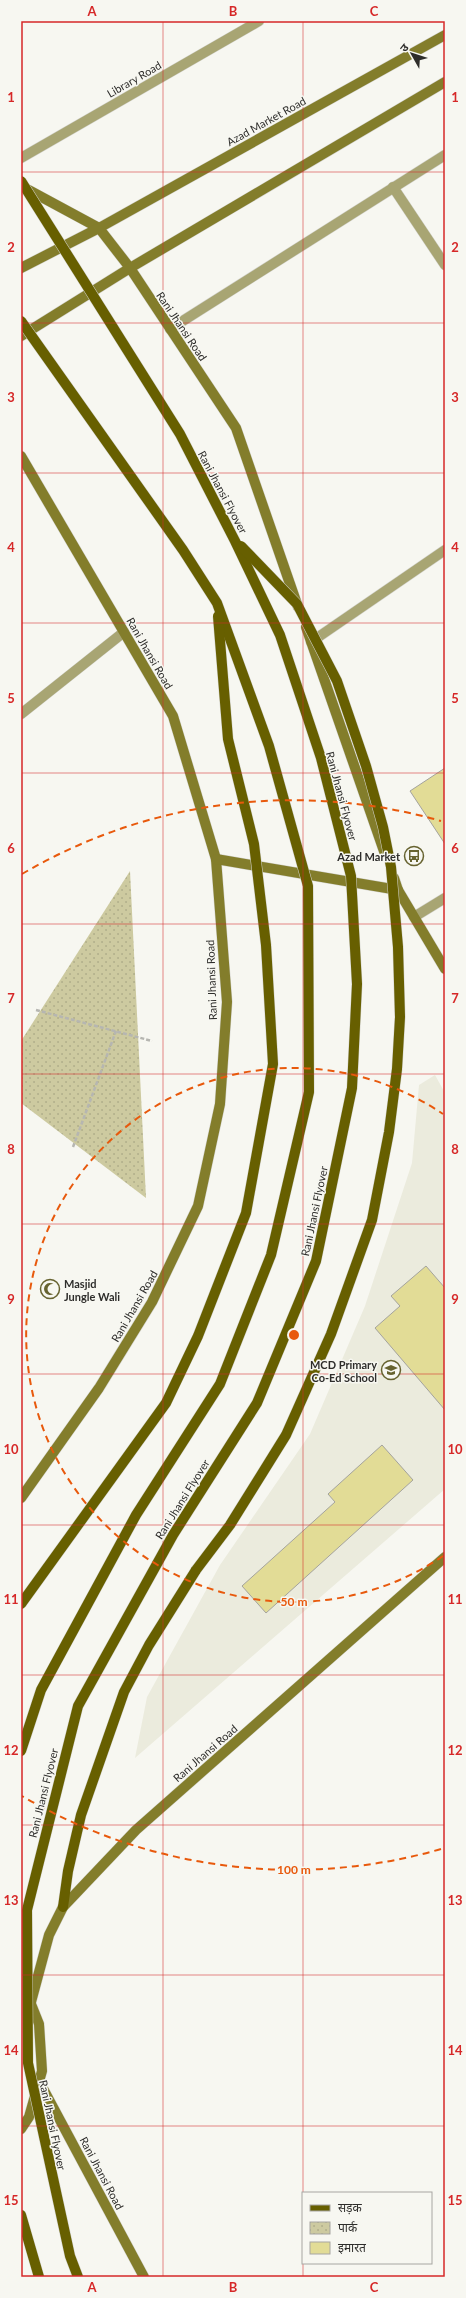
<svg xmlns="http://www.w3.org/2000/svg" width="466" height="2298" font-family="Lato,'Noto Sans Devanagari',sans-serif">
<style>
.built{fill:#ebebdd}
.park{fill:url(#park-dots)}
.building{fill:#e2dc96;stroke:#a4a39d}
.lines{fill:none;stroke-linecap:round;stroke-linejoin:round}
.minor-casing{stroke:#d3d3cd;stroke-width:11}
.secondary-casing{stroke:#d3d3cd;stroke-width:11}
.primary-casing{stroke:#d3d3cd;stroke-width:11}
.path{stroke:#b6b6b1;stroke-width:2.5;stroke-dasharray:4 2;stroke-linecap:butt}
.minor{stroke:#a8a573;stroke-width:10}
.secondary{stroke:#837d2b;stroke-width:10}
.primary{stroke:#675f00;stroke-width:10}
.primary-bridge-casing{stroke:#d3d3cd;stroke-width:11;stroke-linecap:butt}
.primary-bridge{stroke:#675f00;stroke-width:10}
.grid{fill:none;stroke:#d62828;stroke-width:1;stroke-opacity:0.55}
.ring{fill:none;stroke:#e8590c;stroke-width:2;stroke-dasharray:7 5}
.labels{text-anchor:middle;dominant-baseline:central;stroke-width:3;stroke-linejoin:round;paint-order:stroke}
.street-label{font-size:11px;fill:#2e2d2b;stroke:#f7f7f1}
.poi-label{font-size:11px;font-weight:bold;fill:#2e2d2b;stroke:#f7f7f1;text-anchor:end}
.centre{fill:#e8590c;stroke:#f7f7f1;stroke-width:2}
.ring-label{font-size:12px;text-anchor:middle;font-weight:bold;fill:#e8590c;stroke:#f7f7f1;stroke-width:3;stroke-linejoin:round;paint-order:stroke}
.neatline{fill:none;stroke:#d62828;stroke-width:1.5}
.grid-label{font-size:13px;text-anchor:middle;font-weight:bold;fill:#d62828}
</style>
<defs>
<pattern id="park-dots" width="8" height="8" patternUnits="userSpaceOnUse"><rect width="8" height="8" fill="#cdcaa0"/><path d="M2 2h.1M6 6h.1" fill="none" stroke="#b0ae8a" stroke-width="1.8" stroke-linecap="round"/></pattern>
</defs>
<rect width="100%" height="100%" fill="#f7f7f1"/>
<path class="built" d="M435 1075 445 1093V1489L135 1758 147 1697 220 1565 310 1434 365 1306 412 1163 419 1085Z"/>
<path class="park" d="M130 871 146 1198 21 1103V1041Z"/>
<g class="building">
<path d="M445 768V844L410 791Z"/>
<path d="M426 1266 445 1288V1410L375 1328 400 1306 391 1296Z"/>
<path d="M382 1445 413 1480 266 1613 242 1586 335 1502 328 1494Z"/>
</g>
<g class="lines">
<defs>
<g id="minor">
<path d="M21 158 259 21"/>
<path d="M393 187 445 265"/>
<path d="M170 329 445 155"/>
<path d="M311 642 445 550"/>
<path d="M21 714 124 632"/>
<path d="M414 917 445 898"/>
</g>
<g id="secondary">
<path d="M23 187 99 228 130 268 236 428 298 607"/>
<path d="M21 268 99 228 445 35"/>
<path d="M21 336 130 268 445 82"/>
<path d="M21 456 173 716 216 859 227 1002 220 1104 198 1206 152 1302 99 1388 21 1498"/>
<path d="M306 627 385 854"/>
<path d="M216 859 398 890"/>
<path d="M394 878 398 890 445 969"/>
<path d="M21 1979 39 2024 42 2071 29 2117 21 2129"/>
<path d="M31 2002 49 1935 63 1907 136 1830 445 1557"/>
<path d="M39 2081 144 2277"/>
</g>
<g id="primary">
<path d="M63 1907 68 1871 81 1815 124 1692 149 1645 196 1570"/>
<path d="M21 2215 39 2277"/>
</g>
</defs>
<use href="#minor" class="minor-casing"/>
<use href="#secondary" class="secondary-casing"/>
<use href="#primary" class="primary-casing"/>
<g class="path">
<path d="M36 1010 152 1041"/>
<path d="M73 1147 116 1031"/>
</g>
<use href="#minor" class="minor"/>
<use href="#secondary" class="secondary"/>
<use href="#primary" class="primary"/>
<defs>
<g id="primary-bridge">
<path d="M21 181 180 434 235 541 280 635 321 758 351 876 357 984 352 1088 316 1261 257 1403 173 1535 78 1706 27 1910 28 2063 70 2256 78 2277"/>
<path d="M21 321 183 550 217 603 269 746 308 886 309 1092 271 1255 220 1384 136 1515 41 1690 21 1751"/>
<path d="M196 1570 230 1525 286 1435 331 1334 372 1220 389 1132 397 1069 400 1017 398 947 391 867 383 827 366 766 337 681 297 604 241 546"/>
<path d="M21 1604 166 1403 198 1336 246 1213 273 1064 266 945 254 844 228 739 218 616"/>
</g>
</defs>
<use href="#primary-bridge" class="primary-bridge-casing"/>
<use href="#primary-bridge" class="primary-bridge"/>
</g>
<path class="grid" d="M163 21V2277M303 21V2193M21 172H445M21 323H445M21 473H445M21 623H445M21 773H445M21 924H445M21 1074H445M21 1224H445M21 1374H445M21 1525H445M21 1675H445M21 1825H445M21 1975H445M21 2126H445M303 2263V2277"/>
<g class="ring">
<path d="M443 1556A267 267 0 1 1 443 1114"/>
<path d="M441 1849A535 535 0 0 1 22 1796M22 874A535 535 0 0 1 441 821"/>
</g>
<defs>
<symbol id="bus-ring" viewBox="-11 -11 22 22"><circle r="9.5" fill="#f7f7f1" stroke="#676330" stroke-width="1.5"/><path d="M-5-6H5V4H4V6H2V4H-2V6H-4V4H-5ZM-3.5-4V0h7V-4ZM-3.5 1.2v1.5H-2V1.2ZM2 1.2v1.5H3.5V1.2Z" fill="#676330"/></symbol>
<symbol id="mosque-ring" viewBox="-11 -11 22 22"><circle r="9.5" fill="#f7f7f1" stroke="#676330" stroke-width="1.5"/><path d="M3.5-4.9A6 6 0 1 0 3.5 4.9A5 5 0 1 1 3.5-4.9Z" fill="#676330"/></symbol>
<symbol id="school-ring" viewBox="-11 -11 22 22"><circle r="9.5" fill="#f7f7f1" stroke="#676330" stroke-width="1.5"/><path d="M0-5L7-2L0 1L-7-2ZM-4 1L0 2.5L4 1V4Q0 6-4 4Z" fill="#676330"/></symbol>
</defs>
<g fill-rule="evenodd">
<use href="#bus-ring" x="403" y="845" width="22" height="22"/>
<use href="#mosque-ring" x="39" y="1278" width="22" height="22"/>
<use href="#school-ring" x="380" y="1359" width="22" height="22"/>
</g>
<g class="labels">
<g class="street-label">
<text transform="translate(134 79) rotate(-30)">Library Road</text>
<text transform="translate(266 121) rotate(-29)">Azad Market Road</text>
<text transform="translate(182 326) rotate(56)">Rani Jhansi Road</text>
<text transform="translate(223 492) rotate(62)">Rani Jhansi Flyover</text>
<text transform="translate(150 653) rotate(60)">Rani Jhansi Road</text>
<text transform="translate(342 796) rotate(75)">Rani Jhansi Flyover</text>
<text transform="translate(211 980) rotate(-92)">Rani Jhansi Road</text>
<text transform="translate(314 1211) rotate(-78)">Rani Jhansi Flyover</text>
<text transform="translate(134 1306) rotate(-60)">Rani Jhansi Road</text>
<text transform="translate(182 1499) rotate(-58)">Rani Jhansi Flyover</text>
<text transform="translate(205 1753) rotate(-41)">Rani Jhansi Road</text>
<text transform="translate(43 1793) rotate(-76)">Rani Jhansi Flyover</text>
<text transform="translate(53 2125) rotate(78)">Rani Jhansi Flyover</text>
<text transform="translate(102 2173) rotate(62)">Rani Jhansi Road</text>
</g>
<g class="poi-label">
<text x="400" y="856">Azad Market</text>
<text x="64" y="1283" text-anchor="start">Masjid<tspan x="64" dy="13">Jungle Wali</tspan></text>
<text x="377" y="1364">MCD Primary<tspan x="377" dy="13">Co-Ed School</tspan></text>
</g>
</g>
<circle cx="294" cy="1335" r="6" class="centre"/>
<g class="ring-label">
<text x="294" y="1606">50 m</text>
<text x="294" y="1874">100 m</text>
</g>
<rect width="466" height="2298" fill="none" stroke="#f7f7f1" stroke-width="44"/>
<rect x="302" y="2192" width="130" height="72" fill="#f7f7f1" stroke="#a7a6a2"/>
<rect x="310" y="2205" width="20" height="6" fill="#675f00" stroke="#a7a6a2"/>
<text x="338" y="2212" font-size="12" fill="#2e2d2b">सड़क</text>
<rect x="310" y="2222" width="20" height="12" fill="url(#park-dots)" stroke="#a7a6a2"/>
<text x="338" y="2232" font-size="12" fill="#2e2d2b">पार्क</text>
<rect x="310" y="2242" width="20" height="12" fill="#e2dc96" stroke="#a7a6a2"/>
<text x="338" y="2252" font-size="12" fill="#2e2d2b">इमारत</text>
<g transform="translate(412 54) rotate(309)" stroke="#f7f7f1" stroke-width="3" paint-order="stroke">
<path d="M0-3L7 15L0 10L-7 15Z" fill="#2e2d2b"/>
<text y="-6" font-size="11" font-weight="bold" text-anchor="middle" fill="#2e2d2b">उ</text>
</g>
<rect x="22" y="22" width="422" height="2254" class="neatline"/>
<g class="grid-label">
<text x="92" y="16">A</text>
<text x="233" y="16">B</text>
<text x="374" y="16">C</text>
<text x="11" y="102">1</text>
<text x="455" y="102">1</text>
<text x="11" y="252">2</text>
<text x="455" y="252">2</text>
<text x="11" y="402">3</text>
<text x="455" y="402">3</text>
<text x="11" y="552">4</text>
<text x="455" y="552">4</text>
<text x="11" y="703">5</text>
<text x="455" y="703">5</text>
<text x="11" y="853">6</text>
<text x="455" y="853">6</text>
<text x="11" y="1003">7</text>
<text x="455" y="1003">7</text>
<text x="11" y="1154">8</text>
<text x="455" y="1154">8</text>
<text x="11" y="1304">9</text>
<text x="455" y="1304">9</text>
<text x="11" y="1454">10</text>
<text x="455" y="1454">10</text>
<text x="11" y="1604">11</text>
<text x="455" y="1604">11</text>
<text x="11" y="1755">12</text>
<text x="455" y="1755">12</text>
<text x="11" y="1905">13</text>
<text x="455" y="1905">13</text>
<text x="11" y="2055">14</text>
<text x="455" y="2055">14</text>
<text x="11" y="2205">15</text>
<text x="455" y="2205">15</text>
<text x="92" y="2292">A</text>
<text x="233" y="2292">B</text>
<text x="374" y="2292">C</text>
</g>
</svg>
